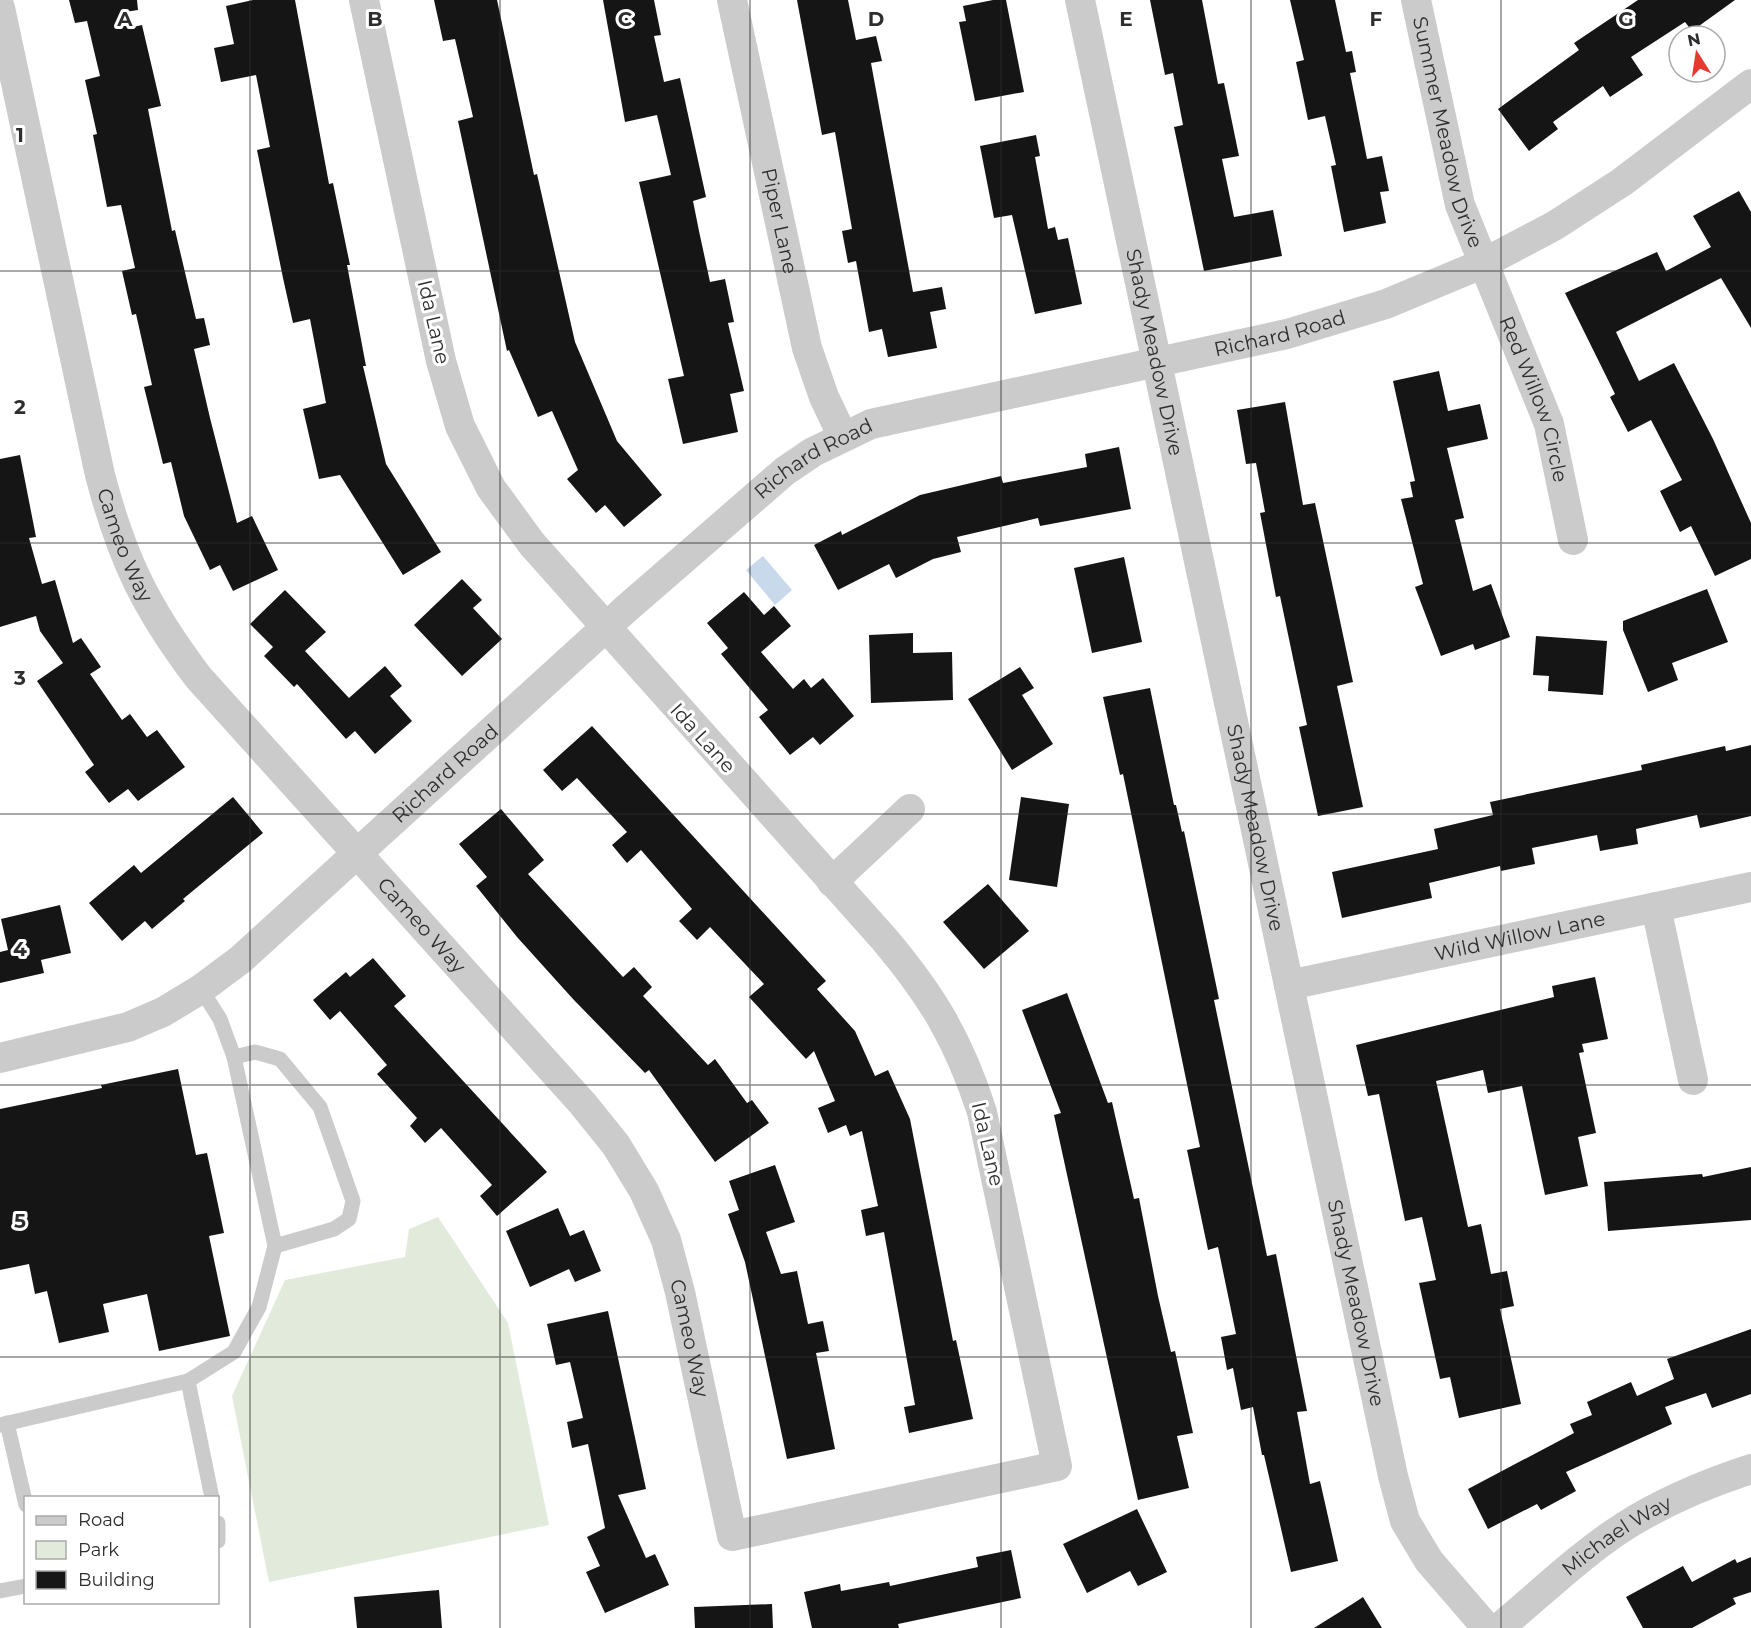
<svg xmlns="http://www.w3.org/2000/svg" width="1751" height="1628" font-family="Montserrat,sans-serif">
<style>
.green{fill:#e2ebdb}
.water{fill:#c7d9eb}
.building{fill:#151515}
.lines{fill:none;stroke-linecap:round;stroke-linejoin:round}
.service{stroke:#cbcbcb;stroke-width:15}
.minor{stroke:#cbcbcb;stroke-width:30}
.grid{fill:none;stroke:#2e2e2e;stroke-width:1.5;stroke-opacity:0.55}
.labels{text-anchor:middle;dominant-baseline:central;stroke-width:6;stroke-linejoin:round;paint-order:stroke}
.street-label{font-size:20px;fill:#2e2e2e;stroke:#fff}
.grid-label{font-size:20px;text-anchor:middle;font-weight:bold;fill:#2e2e2e;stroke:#fff;stroke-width:6;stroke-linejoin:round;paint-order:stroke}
</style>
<rect width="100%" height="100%" fill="#fff"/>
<path class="green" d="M438 1217 508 1323 549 1525 269 1582 232 1396 285 1280 405 1257 409 1229Z"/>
<path class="water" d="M763 556 792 590 775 605 746 570Z"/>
<g class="building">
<path d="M69 0H137L138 10 125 12 129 28 142 25 161 106 148 109 172 231 175 230 196 319 204 318 210 345 194 349 210 418 237 523 252 516 278 570 233 591 220 565 210 570 184 516 171 462 163 464 144 387 152 385 136 314 132 315 122 271 135 268 121 205 107 207 93 135 97 134 85 80 100 76 87 21 75 23Z"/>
<path d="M253 0H295L329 184 333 183 350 265H347L366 366H363L386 464 441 552 403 575 340 475 319 479 303 409 326 403 310 319 293 323 283 278 257 150 270 147 256 75 221 82 214 48 234 44 226 6Z"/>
<path d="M434 0H497L534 175 537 174 575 342 617 441 662 495 624 527 605 505 596 513 567 479 578 470 552 411 538 417 509 350 507 351 458 121 473 117 455 39 443 41Z"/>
<path d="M603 0H654L661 35 654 36 664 82 680 78 706 197 693 201 699 231 710 282 725 279 734 322 728 323 744 391 730 394 738 432 683 444 668 379 684 376 639 182 671 175 657 115 625 122Z"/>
<path d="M797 0H848L856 40 876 36 882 61 871 63 913 292 942 287 946 309 930 312 937 348 888 357 882 329 869 332 856 261 848 263 842 231 852 229 835 132 822 135Z"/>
<path d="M993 0H1006L1024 92 975 101 959 22 966 21 963 6Z"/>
<path d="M1150 0H1202L1218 84 1224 83 1239 156 1222 159 1234 217 1273 210 1282 256 1204 271 1174 127 1183 125 1173 73 1165 75Z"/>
<path d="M1290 0H1335L1346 52 1352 51 1356 72 1350 73 1367 159 1382 156 1389 191 1380 192 1386 223 1344 232 1331 166 1336 165 1325 116 1308 120 1296 62 1304 60Z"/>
<path d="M1638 0H1735L1692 31 1685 22 1631 57 1643 75 1610 97 1603 86 1553 122 1558 129 1529 151 1498 109 1579 50 1574 43Z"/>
<path d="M1036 135 1040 156 1035 157 1048 229 1055 227 1058 240 1068 238 1082 304 1035 314 1012 215 994 218 980 146Z"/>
<path d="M1739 191 1751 212V328L1721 278 1616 332 1639 381 1674 363 1713 439 1751 523V559L1715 576 1691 526 1680 532 1660 491 1682 480 1651 420 1628 432 1610 397 1615 394 1565 293 1657 252 1666 271 1711 247 1693 216Z"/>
<path d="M1439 371 1448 411 1480 404 1488 439 1447 448 1464 518 1455 520 1473 591 1491 584 1510 637 1475 650 1473 644 1441 656 1415 587 1423 584 1401 499 1413 497 1410 482 1415 481 1393 381Z"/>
<path d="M1285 402 1303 505 1315 503 1353 682 1337 686 1363 807 1318 816 1299 727 1307 725 1280 596 1276 597 1260 513 1265 512 1256 463 1246 464 1237 410Z"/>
<path d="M1119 447 1131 509 1040 526 1038 518 957 537 961 552 933 559 896 578 889 564 838 590 814 545 841 531 842 535 920 495 1001 476 1003 483 1087 467 1085 454Z"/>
<path d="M20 455 36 537 29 538 42 584 55 580 73 643 81 638 101 667 90 674 122 720 130 714 147 737 157 730 185 767 138 801 128 789 109 803 85 772 94 765 37 681 63 663 40 631 36 616 0 627V459Z"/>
<path d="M1124 557 1142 642 1092 653 1074 568Z"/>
<path d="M462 579 482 600 473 608 502 639 462 676 414 625Z"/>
<path d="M1707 589 1728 642 1672 663 1678 680 1648 692 1623 630V621Z"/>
<path d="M285 590 326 632 305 651 349 698 385 666 402 686 390 696 412 721 375 754 355 731 346 739 297 684 294 687 264 656 273 647 250 624Z"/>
<path d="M744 592 764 615 774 606 791 626 761 652 793 689 804 679 811 688 823 678 854 716 820 745 813 737 790 755 759 717 768 710 721 654 728 648 707 623Z"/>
<path d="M913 633V653L952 652 953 700 871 703 869 635Z"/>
<path d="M1536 636 1607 641 1603 695 1548 691 1549 676 1533 675Z"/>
<path d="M1020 667 1034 688 1022 695 1053 744 1012 770 968 699Z"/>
<path d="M1150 688 1174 805H1176L1182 832 1184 831 1219 999 1214 1000 1267 1256 1276 1254 1307 1411 1297 1412 1310 1484 1320 1481 1338 1561 1291 1572 1264 1455H1262L1253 1407 1241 1410 1233 1368 1227 1370 1221 1337 1236 1334 1218 1247 1208 1250 1187 1150 1200 1147 1123 774 1120 775 1103 697Z"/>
<path d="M592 726 826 981 817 989 855 1031 875 1076 888 1070 910 1119 953 1341 956 1340 973 1419 909 1433 904 1407 915 1405 884 1232 866 1236 861 1210 878 1206 862 1131 850 1136 846 1125 828 1133 818 1108 835 1101 814 1051 806 1059 749 997 764 984 710 927 697 940 679 921 692 909 641 850 627 863 612 845 627 832 577 778 562 791 543 770Z"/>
<path d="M1751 745V816L1700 828 1697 815 1636 829 1638 844 1600 851 1597 835 1532 848 1535 864 1501 871 1500 866 1429 883 1432 898 1342 918 1332 872 1438 849 1434 829 1493 815 1490 802 1642 770 1641 765 1725 746 1726 751Z"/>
<path d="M233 797 263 833 183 899 185 901 152 929 145 921 122 941 89 903 134 865 141 873Z"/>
<path d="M1021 797 1069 804 1057 887 1009 880Z"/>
<path d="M501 809 544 860 528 874 623 977 634 967 652 987 643 996 708 1065 715 1059 747 1103 752 1100 769 1123 715 1162 649 1070 645 1073 573 999 517 937 476 886 487 877 459 844Z"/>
<path d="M988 884 1029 931 984 969 943 922Z"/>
<path d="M60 905 71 953 41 960 44 973 0 983V952L8 950 1 919Z"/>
<path d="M373 958 406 996 394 1006 547 1172 497 1216 480 1196 492 1185 441 1128 425 1143 410 1126 417 1118 377 1074 387 1065 340 1011 330 1020 313 1000 346 972 350 977Z"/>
<path d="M1595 977 1608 1039 1582 1044 1584 1052 1579 1053 1596 1133 1578 1137 1588 1186 1545 1195 1522 1086 1488 1093 1483 1070 1436 1081 1468 1227 1481 1224 1491 1274 1507 1271 1514 1306 1500 1309 1521 1404 1459 1418 1450 1377 1440 1379 1419 1283 1436 1280 1422 1217 1405 1221 1379 1094 1368 1096 1356 1045 1554 997 1552 986Z"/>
<path d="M1067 993 1108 1103 1112 1102 1134 1199 1139 1198 1158 1296 1171 1352 1175 1351 1193 1433 1177 1436 1189 1488 1138 1500 1054 1115 1061 1113 1022 1010Z"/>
<path d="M178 1069 196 1155 207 1153 224 1233 209 1236 230 1336 159 1351 147 1294 103 1304 109 1332 59 1343 47 1291 35 1294 29 1264 0 1270V1109L102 1088 101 1085Z"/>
<path d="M775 1165 795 1222 766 1232 781 1274 797 1271 808 1324 823 1321 829 1351 816 1353 835 1449 787 1459 745 1262 728 1214 739 1210 729 1181Z"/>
<path d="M1751 1167V1220L1608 1231 1604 1182 1702 1174 1703 1177Z"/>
<path d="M558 1208 570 1236 584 1230 601 1271 575 1282 569 1269 530 1287 506 1231Z"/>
<path d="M608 1311 646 1489 618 1495 646 1558 655 1554 669 1585 605 1613 586 1572 600 1566 587 1537 605 1528 588 1444 572 1448 567 1422 583 1418 570 1362 556 1365 547 1324Z"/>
<path d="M1751 1329V1394L1712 1408 1706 1393 1665 1407 1672 1424 1566 1472 1576 1491 1541 1510 1537 1504 1488 1529 1468 1489 1574 1433 1570 1424 1592 1415 1587 1402 1631 1382 1637 1396 1674 1379 1667 1359Z"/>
<path d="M1137 1509 1167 1572 1138 1586 1130 1571 1087 1593 1063 1544Z"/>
<path d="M1011 1550 1021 1598 898 1624 899 1628H812L804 1592 840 1584 841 1591 889 1582 890 1586 978 1567 976 1557Z"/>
<path d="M1751 1557V1592L1733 1598 1736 1604 1692 1628H1643L1626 1597 1683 1566 1692 1582 1735 1559 1737 1563Z"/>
<path d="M439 1590 442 1628H357L354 1597Z"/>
<path d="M1363 1597 1382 1628H1314L1354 1603Z"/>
<path d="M772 1604 773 1628H695L694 1607Z"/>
</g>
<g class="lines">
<g class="service">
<path d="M201 989 220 1019 234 1057"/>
<path d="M7 1423 26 1505"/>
<path d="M0 1425 188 1381"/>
<path d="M212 1498 188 1381 234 1352 259 1307 275 1246 234 1057 255 1052 280 1059 320 1107 353 1201 349 1219 334 1229 275 1246"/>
<path d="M218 1523V1541"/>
<path d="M0 1591 26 1586"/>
</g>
<g class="minor">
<path id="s1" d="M732 0 807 348 824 397 843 437"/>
<path id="s2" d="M1080 0 1393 1476 1405 1521 1429 1561 1487 1628"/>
<path id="s3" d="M1416 0 1460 205 1549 424 1573 540"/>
<path id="s4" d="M0 8 100 475C122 559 146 608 198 677L583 1104 616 1145 644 1191 666 1240 680 1292 732 1536 1057 1466 982 1112C959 1041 933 997 885 940L532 544 491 488 460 426 441 361 364 0"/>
<path d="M832 882 910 809"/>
<path d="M1656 907 1693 1080"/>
<path id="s5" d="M1289 985 1751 887"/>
<path id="s6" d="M0 1058 128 1027 163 1012 201 989 240 960 627 608 785 471 813 452 871 424 1287 334 1386 304 1482 264 1554 226 1622 182 1751 84"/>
<path id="s7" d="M1499 1628C1540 1594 1580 1555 1625 1526 1663 1502 1708 1483 1751 1469"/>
</g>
</g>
<path class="grid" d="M250 0V1628M500 0V1628M750 0V1628M1001 0V1628M1251 0V1628M1501 0V1628M0 271H1751M0 543H1751M0 814H1751M0 1085H1751M0 1357H1751"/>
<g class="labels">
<g class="street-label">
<text stroke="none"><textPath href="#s3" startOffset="136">Summer Meadow Drive</textPath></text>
<text stroke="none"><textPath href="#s1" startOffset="226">Piper Lane</textPath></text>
<text transform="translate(434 322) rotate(77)">Ida Lane</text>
<text stroke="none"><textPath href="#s6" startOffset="1512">Richard Road</textPath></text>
<text stroke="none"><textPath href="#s2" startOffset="360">Shady Meadow Drive</textPath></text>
<text stroke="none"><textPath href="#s3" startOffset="418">Red Willow Circle</textPath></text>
<text stroke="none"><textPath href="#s6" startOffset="1026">Richard Road</textPath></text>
<text stroke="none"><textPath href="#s4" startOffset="552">Cameo Way</textPath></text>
<text transform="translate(703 738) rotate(48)">Ida Lane</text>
<text stroke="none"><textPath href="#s6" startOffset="540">Richard Road</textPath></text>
<text stroke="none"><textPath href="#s2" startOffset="846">Shady Meadow Drive</textPath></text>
<text stroke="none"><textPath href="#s4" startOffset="1038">Cameo Way</textPath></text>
<text stroke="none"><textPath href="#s5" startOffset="236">Wild Willow Lane</textPath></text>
<text transform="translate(988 1144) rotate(77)">Ida Lane</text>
<text stroke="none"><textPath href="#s2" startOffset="1332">Shady Meadow Drive</textPath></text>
<text stroke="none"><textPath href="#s4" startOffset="1540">Cameo Way</textPath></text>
<text stroke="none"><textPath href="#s7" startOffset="150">Michael Way</textPath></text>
</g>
</g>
<g class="grid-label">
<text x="125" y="26">A</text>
<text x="375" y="26">B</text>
<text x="625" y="26">C</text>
<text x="876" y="26">D</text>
<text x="1126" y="26">E</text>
<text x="1376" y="26">F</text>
<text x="1626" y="26">G</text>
<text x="20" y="142">1</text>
<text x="20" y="414">2</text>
<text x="20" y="685">3</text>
<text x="20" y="956">4</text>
<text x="20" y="1228">5</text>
</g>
<rect x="24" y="1496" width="195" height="108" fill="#ffffff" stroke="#ababab" stroke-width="1.5"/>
<rect x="36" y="1516" width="30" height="9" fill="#cbcbcb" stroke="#ababab" stroke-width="1.5"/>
<text x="78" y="1526" font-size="18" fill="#2e2e2e">Road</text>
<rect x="36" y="1541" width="30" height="18" fill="#e2ebdb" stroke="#ababab" stroke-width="1.5"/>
<text x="78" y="1556" font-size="18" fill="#2e2e2e">Park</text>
<rect x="36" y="1571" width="30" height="18" fill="#151515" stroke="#ababab" stroke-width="1.5"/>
<text x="78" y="1586" font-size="18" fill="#2e2e2e">Building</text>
<g transform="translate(1697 54) rotate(348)"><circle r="28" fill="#ffffff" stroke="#ababab" stroke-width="1.5"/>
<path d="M0-4.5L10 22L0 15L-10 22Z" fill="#e53a30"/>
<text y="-9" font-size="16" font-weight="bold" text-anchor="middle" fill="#2e2e2e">N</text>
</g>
</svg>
